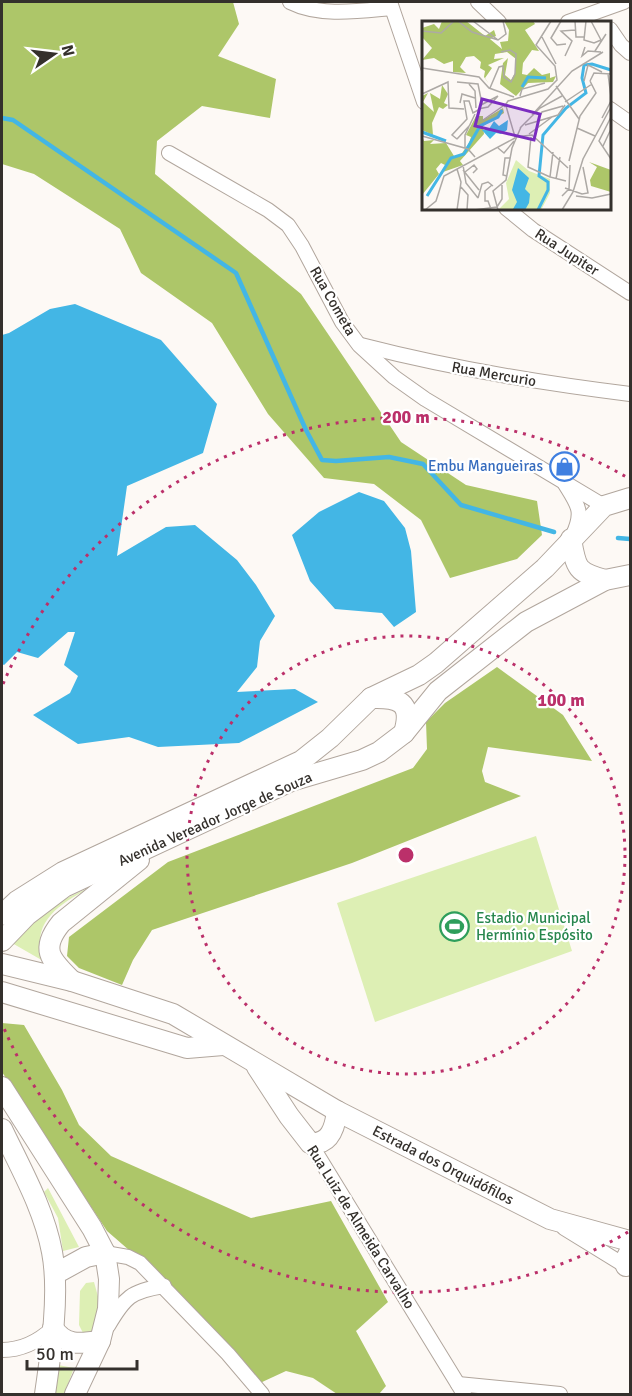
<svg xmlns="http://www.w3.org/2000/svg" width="632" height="1396" font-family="Signika,sans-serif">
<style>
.green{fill:#ddefb4}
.forest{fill:#adc669}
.water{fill:#43b6e5}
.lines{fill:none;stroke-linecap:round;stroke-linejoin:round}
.stream{stroke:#43b6e5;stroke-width:4.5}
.street-casing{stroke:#b1a69d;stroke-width:16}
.secondary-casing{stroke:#b1a69d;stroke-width:22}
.street{stroke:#fff;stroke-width:14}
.secondary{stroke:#fff;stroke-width:20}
.ring{fill:none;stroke:#bb306a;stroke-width:3;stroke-dasharray:3 6}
.labels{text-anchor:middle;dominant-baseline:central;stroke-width:4.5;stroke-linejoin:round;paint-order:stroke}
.street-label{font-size:15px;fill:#34302c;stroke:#fff}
.shop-label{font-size:15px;fill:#366cbe;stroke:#fff;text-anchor:end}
.leisure-label{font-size:15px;fill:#27864d;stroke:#fff;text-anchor:start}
.inset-river{fill:none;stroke:#43b6e5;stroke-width:3}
.inset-road{fill:none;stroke:#ada9a5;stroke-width:1.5}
.view{fill:#7b2cbf;fill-opacity:0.15;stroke:#7b2cbf;stroke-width:3}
.inset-edge{fill:none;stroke:#34302c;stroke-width:3}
.centre{fill:#bb306a;stroke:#fff;stroke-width:3}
.ring-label{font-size:18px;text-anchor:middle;font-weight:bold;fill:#bb306a;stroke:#fff;stroke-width:4.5;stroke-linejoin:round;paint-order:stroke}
</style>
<rect width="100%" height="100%" fill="#fdf9f5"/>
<g class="green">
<path d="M536 836 572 951 375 1022 337 903Z"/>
<path d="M95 885C73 897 39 913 40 943 41 949 44 956 45 962L12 943 54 904Z"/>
<path d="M48 1188 79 1247 63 1251 58 1218 44 1192Z"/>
<path d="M94 1282 99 1300 96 1329 86 1339 79 1325 80 1291 86 1283Z"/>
<path d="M58 1365 74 1368 64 1394H55Z"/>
</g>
<g class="forest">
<path d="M2 2H233L239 24 218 56 276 79 270 118 202 106 157 141 155 174 301 294 401 442 466 485 537 501 542 535 517 559 450 578 421 520 374 484 324 478 268 414 212 323 141 273 120 229 34 174 2 164Z"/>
<path d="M497 667 563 715 592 761 488 747 482 771 485 782 521 796 352 863 152 930 133 960 122 985 79 968 67 956 69 937 168 862 413 768 427 749 426 722 445 703Z"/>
<path d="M2 1023 24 1025 62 1090 79 1125 111 1156 251 1218 331 1201 388 1302 356 1331 386 1386 379 1394H337L313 1378 286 1371 260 1383 182 1296 107 1231 2 1072Z"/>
</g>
<g class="water">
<path d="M75 304 161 340 217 404 203 453 127 486 117 556 166 527 195 525 237 560 256 585 275 616 260 641 257 667 237 692 295 689 318 702 239 743 158 747 129 737 78 744 33 715 70 693 78 676 64 665 75 632H68L38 658 17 652 4 665 2 664V335L9 333 50 309Z"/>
<path d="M359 492 384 501 405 528 411 551 416 612 394 627 382 613 335 609 310 581 292 535 319 512Z"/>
</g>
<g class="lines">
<g class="stream">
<path d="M2 118 13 120 236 273 306 430 322 460 336 461 389 457 423 464 461 505 554 532"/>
<path d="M618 538 630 539"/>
</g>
<defs>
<g id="street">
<path d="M290 2C320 17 359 11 391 8"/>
<path d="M390 2 424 102"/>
<path d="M478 2 499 22"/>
<path d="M568 22 624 2"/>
<path d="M610 29 621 45 630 53"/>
<path d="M610 109 630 123"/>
<path d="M169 153 268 210 288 225 302 246 342 322 359 345 394 377 425 399 604 506"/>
<path d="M506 208 533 230 630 293"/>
<path d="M361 345C450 368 540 383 630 394"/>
<path d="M565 484C578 505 584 511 573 535"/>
<path d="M310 1143 464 1394"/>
<path d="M564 1228 629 1268"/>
<path d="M105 1253 128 1257 140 1263 228 1354 262 1394"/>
<path d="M108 1326C125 1297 131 1291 164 1286"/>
<path d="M2 1350C21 1350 39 1341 53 1328"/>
<path d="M458 1384 560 1394"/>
</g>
<g id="secondary">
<path d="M571 539C576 568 576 572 605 580"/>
<path d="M371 698C399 697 413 702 404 733"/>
<path d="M2 915 17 901 63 872 301 761 330 738 371 698 419 675 436 663 545 568 604 506 630 498"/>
<path d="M2 941 27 915 64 887 291 781 362 760 379 752 404 733 438 691 526 622 605 580 630 575"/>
<path d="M2 964 72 981 173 1014 337 1111 550 1219 630 1241"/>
<path d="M72 981C51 960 39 950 61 923L139 860"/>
<path d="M2 992 187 1048 223 1045"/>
<path d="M257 1067 289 1116 310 1143C330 1145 335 1128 337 1111"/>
<path d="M2 1087 92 1228 105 1253 109 1279 108 1309 100 1341 75 1394"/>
<path d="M2 1129C21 1169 44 1209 52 1252 60 1293 51 1353 45 1394"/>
<path d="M626 1266 625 1261 630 1251"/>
<path d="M55 1274 86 1257 105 1253"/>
<path d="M53 1328C65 1346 79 1344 100 1341"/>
</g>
</defs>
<use href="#street" class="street-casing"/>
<use href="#secondary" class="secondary-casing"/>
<use href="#street" class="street"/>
<use href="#secondary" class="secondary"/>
</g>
<g class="ring">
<circle cx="406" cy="855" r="219"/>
<path d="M628 1232A438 438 0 0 1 3 1026M3 684A438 438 0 0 1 628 478"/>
</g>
<defs>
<symbol id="shop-ring" viewBox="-11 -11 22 22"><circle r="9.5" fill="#fff" stroke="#3f7fe0" stroke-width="1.5"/><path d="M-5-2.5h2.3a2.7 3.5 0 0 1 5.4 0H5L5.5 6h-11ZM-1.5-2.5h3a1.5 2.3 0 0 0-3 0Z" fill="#3f7fe0"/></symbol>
<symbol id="stadium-ring" viewBox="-11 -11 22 22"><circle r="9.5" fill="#fff" stroke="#2e9e5b" stroke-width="1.5"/><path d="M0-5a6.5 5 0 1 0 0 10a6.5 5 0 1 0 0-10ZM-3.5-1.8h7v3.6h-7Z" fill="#2e9e5b"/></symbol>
</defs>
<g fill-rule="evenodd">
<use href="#shop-ring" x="548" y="450" width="33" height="33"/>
<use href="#stadium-ring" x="438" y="910" width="33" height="33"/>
</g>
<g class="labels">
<g class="street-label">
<text transform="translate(567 252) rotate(33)">Rua Jupiter</text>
<text transform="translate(333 301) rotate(60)">Rua Cometa</text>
<text transform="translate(494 374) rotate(10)">Rua Mercurio</text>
<text transform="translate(215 819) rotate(-24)">Avenida Vereador Jorge de Souza</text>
<text transform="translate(443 1165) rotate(27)">Estrada dos Orquidófilos</text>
<text transform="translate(361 1227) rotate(58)">Rua Luiz de Almeida Carvalho</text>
</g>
<g class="shop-label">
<text x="543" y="466">Embu Mangueiras</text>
</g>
<g class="leisure-label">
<text x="476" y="918">Estadio Municipal<tspan x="476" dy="17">Hermínio Espósito</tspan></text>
</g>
</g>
<g transform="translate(422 21)">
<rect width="189" height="189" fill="#fdf9f5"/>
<path d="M94 139 107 150 128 158V172L119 189 77 188 87 178 84 162Z" fill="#ddefb4"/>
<path d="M20 0H44L63 15 72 9 74 15 68 18 80 28 78 21 86 20 87 9 82 0H111L113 3 103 9 117 30 110 29 101 42 100 53 105 54 112 47 120 54 128 52V57L134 55 131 61 106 62 94 75 78 63 81 42 86 37 83 54 89 59 93 52 94 38 85 31 73 33 72 38 82 37 66 44 70 47 63 57 67 63 62 56 63 50 58 47 59 41 52 35 44 36 38 46 44 52 31 51V40L22 43 12 37 0 39 10 27 0 16V7L12 3 17 8ZM20 64 26 73 22 82 26 84 21 88 17 86 10 102 11 114 0 109V75L6 72 1 81 12 91 8 72 18 78ZM81 87 82 92 61 105 62 113 38 140 41 144 21 151 23 144 19 142 14 148 17 153 0 174V115L2 120 12 119 8 123 24 122 32 135H38L47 122 49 116 44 114 54 95H61V99ZM167 141 189 149V171L169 165 168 159 175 146Z" fill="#adc669"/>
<path d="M86 99 85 109 79 113 74 112 68 118 60 109 67 108 72 100 77 105ZM96 147 107 157 103 168 108 173 107 182 103 189 91 188 95 181 90 169Z" fill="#43b6e5"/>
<path class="inset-river" d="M100 66 106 56 124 57M0 111 24 120M5 175 29 137 42 133 58 105 76 96 80 89M116 189 126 169V161L117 155 121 114 144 87 164 72 160 57 162 44 170 43 189 49"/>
<path class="inset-road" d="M36 0 50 11 76 19 84 13 81 0M51 0 76 19M139 0 129 17 135 24 144 23M153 0 154 16H163M164 0 162 19 172 22 179 19M169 0 179 19M0 10 19 12 32 0M120 16 134 43M163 26 160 35 166 30 179 31M173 30 184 13M143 35 150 20 139 10 153 9M0 47 57 56 67 67 92 76M186 53 189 76M162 60 166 44 180 51M168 60 172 52 189 53M35 61 56 63 60 83M47 63 53 70 54 87M134 65 157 98M68 67 77 46 81 45 82 56 89 61 93 53 94 33 88 29 79 31M0 73 26 61 27 87 42 88M98 75 100 68 123 62M143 81 170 63M38 82 40 73 53 77M59 84 76 75M84 85 93 116 110 114 146 147M82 86 86 80 126 68 135 59 133 45 114 24 129 0M56 88 66 86 76 75M110 94 150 50 181 31M189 96 177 120 189 138M180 97 189 80M61 99 81 85M116 99 120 91 141 85M103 104 136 94 143 84M98 107 118 87 140 75M155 107 173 115M107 113 130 96M0 115 46 128 53 136M109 116 106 146 128 156M35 118 30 114 45 98 42 80H47L51 92 58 88M35 118 48 104M181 125 189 108M43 127V114L53 93M76 127 82 132 92 120M131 131 128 156 144 160M147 140 158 95 174 72 168 60M41 144 44 162 56 177M35 148 39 161 35 189M41 149 57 169M43 151 52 144 55 148 51 152M85 155 81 154 83 137H88M134 158 138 136M39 166 46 174 45 189M143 167 160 173 166 172 161 146M140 175 147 168 148 144M154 175 170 177 189 173M56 177 60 163 66 161 71 165M69 188 66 180H63V170L70 164M3 189 14 180 22 155 93 117M52 189 75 186 80 178V164M76 189 71 170 84 159 90 127 99 106M140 189 151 171 161 138 189 86"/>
<path class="view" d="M60 78 118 93 112 119 53 105Z"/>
<rect width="189" height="189" class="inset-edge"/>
</g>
<circle cx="406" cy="855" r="9" class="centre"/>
<g class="ring-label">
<text x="406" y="423">200 m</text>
<text x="561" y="706">100 m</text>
</g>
<rect width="632" height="1396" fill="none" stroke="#34302c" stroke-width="6"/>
<g transform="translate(54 54) rotate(76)" stroke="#ffffff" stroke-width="4.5" paint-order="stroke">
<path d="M0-4.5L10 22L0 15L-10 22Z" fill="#34302c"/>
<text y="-9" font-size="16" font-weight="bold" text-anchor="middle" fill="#34302c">N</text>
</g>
<path d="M27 1360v9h110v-9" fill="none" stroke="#34302c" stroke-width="3"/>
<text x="36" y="1360" font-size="18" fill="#34302c" stroke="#ffffff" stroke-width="4.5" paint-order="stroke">50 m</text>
</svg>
